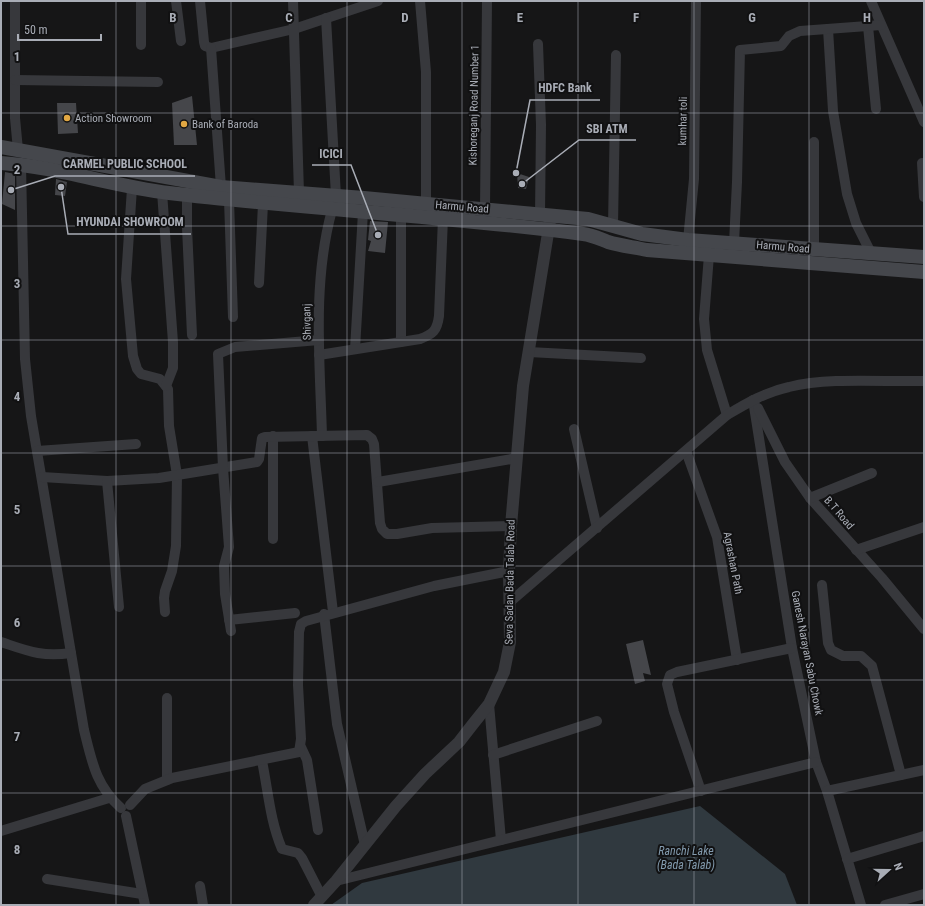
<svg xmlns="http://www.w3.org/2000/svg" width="925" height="906" font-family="'Roboto Condensed',sans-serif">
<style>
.water{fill:#30393f}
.building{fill:#45464a}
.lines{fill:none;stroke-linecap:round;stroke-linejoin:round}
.minor{stroke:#37383c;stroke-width:10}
.tertiary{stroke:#37383c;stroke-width:12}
.secondary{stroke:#45474c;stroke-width:14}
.grid{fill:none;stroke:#a9adb6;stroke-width:1;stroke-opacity:0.55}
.poi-dot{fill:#e2a843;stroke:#111112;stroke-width:1.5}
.labels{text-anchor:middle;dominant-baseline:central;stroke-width:4;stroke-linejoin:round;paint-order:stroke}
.street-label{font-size:11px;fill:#a9adb6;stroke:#111112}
.poi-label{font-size:11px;fill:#a9adb6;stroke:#111112;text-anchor:start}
.water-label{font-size:12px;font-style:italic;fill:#839bae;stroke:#111112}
.grid-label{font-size:13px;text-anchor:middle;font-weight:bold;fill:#a9adb6;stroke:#111112;stroke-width:4;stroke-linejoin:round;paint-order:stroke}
.leader{fill:none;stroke:#a9adb6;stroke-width:1.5}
.callout-dot{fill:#a9adb6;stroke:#111112;stroke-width:1.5}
.callout-label{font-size:12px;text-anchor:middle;font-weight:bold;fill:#a9adb6;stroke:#111112;stroke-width:4;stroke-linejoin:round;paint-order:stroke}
</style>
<rect width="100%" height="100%" fill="#161617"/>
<path class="water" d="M700 806 785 874 797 905H331L362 883Z"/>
<g class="building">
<path d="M192 96 197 145H174L172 103Z"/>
<path d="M57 103H76L78 133 58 134Z"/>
<path d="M5 172 15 174V210L2 204Z"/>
<path d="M517 173 529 177 526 189 518 188Z"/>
<path d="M56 179 67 182 65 196 55 195Z"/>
<path d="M370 221 388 222 385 253 368 251 371 241 368 240Z"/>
<path d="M643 640 651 675 643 673 645 681 635 684 626 644Z"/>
</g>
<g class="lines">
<g class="minor">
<path d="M15 1V118L18 150"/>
<path d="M141 1V45"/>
<path d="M176 1 181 41"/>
<path d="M200 1 204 42 205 46 211 48 294 29 378 1"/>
<path d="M293 1 299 193"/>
<path d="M420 1 426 72V204"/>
<path d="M871 1 924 122"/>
<path d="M326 18 336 196"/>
<path d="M868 26 876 109"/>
<path d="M828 29 833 111 847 194 856 223 871 253"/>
<path d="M538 44 541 125 540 215"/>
<path d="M211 48 221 187"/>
<path d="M15 80 158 82"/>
<path d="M814 142V250"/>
<path d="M922 163 924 197"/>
<path d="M21 164 25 359 31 416 84 730C92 762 96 786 121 808"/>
<path d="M132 188 126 279 133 356 137 369 141 374 160 379 168 389 169 426 177 475 176 546 172 571 165 591 164 598 165 612"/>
<path d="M162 192 173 342V368L166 386"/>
<path d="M187 195V228L192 335"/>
<path d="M229 200 233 317"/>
<path d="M485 209 487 1"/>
<path d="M401 215V342"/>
<path d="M613 225 616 55"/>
<path d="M688 240 694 179 696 1"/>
<path d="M734 243 737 182 740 50 781 46 789 36 800 31 881 25"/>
<path d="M709 255 704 319 707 350 727 415"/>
<path d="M259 283 263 204"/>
<path d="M355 349 363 212"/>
<path d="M529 352 641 358"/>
<path d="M319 355 420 339C433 334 437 331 439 316L443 218"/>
<path d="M753 400 792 648 816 762 827 791 861 905"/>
<path d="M758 408 785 462 810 498 882 578 924 629"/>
<path d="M574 429 597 528"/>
<path d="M273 436V539"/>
<path d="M312 436 333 612"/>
<path d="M322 436C320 361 312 283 332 210"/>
<path d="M37 451 136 444"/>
<path d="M686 451 717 537 737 660"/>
<path d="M42 477 107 481 159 478 257 462 259 459 262 438 265 437 367 435 372 439 374 444 380 523 382 529 387 534H397L432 528 511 526"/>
<path d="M107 481 119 607"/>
<path d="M378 482 517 458"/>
<path d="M810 498 872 473"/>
<path d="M856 550 924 527"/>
<path d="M822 585 828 643 831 650 843 656H861L872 666 901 775"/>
<path d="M510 602 727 415C747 403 766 392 789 387 829 377 882 382 924 381"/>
<path d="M324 614 337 724 365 845"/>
<path d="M229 620 295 613"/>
<path d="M231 631 225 594 224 566 229 547 223 468 218 354 235 347 319 340"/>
<path d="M1 642C28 651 41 657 71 653"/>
<path d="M489 704 501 840"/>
<path d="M301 747 307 760 318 830"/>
<path d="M493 755 597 721"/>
<path d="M262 761C268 790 270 821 282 849L298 853 302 858 322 897"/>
<path d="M167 780V698"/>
<path d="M701 791 674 712 667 684 670 675 677 672 792 648"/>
<path d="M827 791 924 770"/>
<path d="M130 805 145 789 172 778 299 752 301 739 298 685 299 632 301 624 306 621 434 586 509 571"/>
<path d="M126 816 145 905"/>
<path d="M1 831 109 798"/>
<path d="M847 859 924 836"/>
<path d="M47 879 142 894"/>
<path d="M336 881 816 762"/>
<path d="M200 886 203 905"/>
<path d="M885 905 924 894"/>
</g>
<path class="tertiary" d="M314 905 336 881 396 806 425 774 459 742 473 724 489 704 504 672 510 642 509 571 511 526 523 386 550 221"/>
<g class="secondary">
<path d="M1 147 221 187 364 198 588 219 642 234 688 240 924 257"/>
<path d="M1 163C58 167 112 186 169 193 307 209 446 216 583 234 592 235 600 239 608 242 621 246 634 247 647 250L924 272"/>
</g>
</g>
<path class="grid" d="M116 1V905M231 1V905M347 1V905M462 1V905M578 1V905M694 1V905M809 1V905M1 113H924M1 226H924M1 340H924M1 453H924M1 566H924M1 680H924M1 793H924"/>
<g class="poi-dot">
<circle cx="67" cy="118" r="4"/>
<circle cx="184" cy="124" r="4"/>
</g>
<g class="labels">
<g class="street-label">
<text transform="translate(474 105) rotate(-89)">Kishoreganj Road Number 1</text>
<text transform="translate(683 121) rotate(-89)">kumhar toli</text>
<text transform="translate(462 207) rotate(5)">Harmu Road</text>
<text transform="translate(783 247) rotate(5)">Harmu Road</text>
<text transform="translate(307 322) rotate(-91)">Shivganj</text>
<text transform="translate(839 513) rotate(49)">B.T Road</text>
<text transform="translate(733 563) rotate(79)">Agrashan Path</text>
<text transform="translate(510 582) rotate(-89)">Seva Sadan Bada Talab Road</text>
<text transform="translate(807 653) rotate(79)">Ganesh Narayan Sabu Chowk</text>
</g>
<g class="poi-label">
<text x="75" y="118">Action Showroom</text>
<text x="192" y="124">Bank of Baroda</text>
</g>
<g class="water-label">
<text x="686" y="851">Ranchi Lake<tspan x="686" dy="14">(Bada Talab)</tspan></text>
</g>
</g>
<g class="grid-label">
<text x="173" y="22">B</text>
<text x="289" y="22">C</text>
<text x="405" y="22">D</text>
<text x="520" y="22">E</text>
<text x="636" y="22">F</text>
<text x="752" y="22">G</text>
<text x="867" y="22">H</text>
<text x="17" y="61">1</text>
<text x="17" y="174">2</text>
<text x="17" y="288">3</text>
<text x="17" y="401">4</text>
<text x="17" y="514">5</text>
<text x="17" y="627">6</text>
<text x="17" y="741">7</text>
<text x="17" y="854">8</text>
</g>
<path class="leader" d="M516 173L530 100H600M522 184L579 140H636M378 235L351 165H312M11 190L55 176H195M61 187L68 234H191"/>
<g class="callout-dot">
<circle cx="516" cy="173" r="4"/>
<circle cx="522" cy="184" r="4"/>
<circle cx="378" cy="235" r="4"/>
<circle cx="11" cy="190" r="4"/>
<circle cx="61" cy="187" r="4"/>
</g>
<g class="callout-label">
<text x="565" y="92">HDFC Bank</text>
<text x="607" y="133">SBI ATM</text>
<text x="331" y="158">ICICI</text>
<text x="125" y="168">CARMEL PUBLIC SCHOOL</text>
<text x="130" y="226">HYUNDAI SHOWROOM</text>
</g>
<rect width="925" height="906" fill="none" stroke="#a9adb6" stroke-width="4"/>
<g transform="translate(889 870) rotate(69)" stroke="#111112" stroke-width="3" paint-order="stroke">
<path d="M0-3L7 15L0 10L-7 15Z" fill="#a9adb6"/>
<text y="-6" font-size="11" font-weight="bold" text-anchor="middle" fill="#a9adb6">N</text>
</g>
<path d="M18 34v6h83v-6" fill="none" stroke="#a9adb6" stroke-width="2"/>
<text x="24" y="34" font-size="12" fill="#a9adb6" stroke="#111112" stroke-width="3" paint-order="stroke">50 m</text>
</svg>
